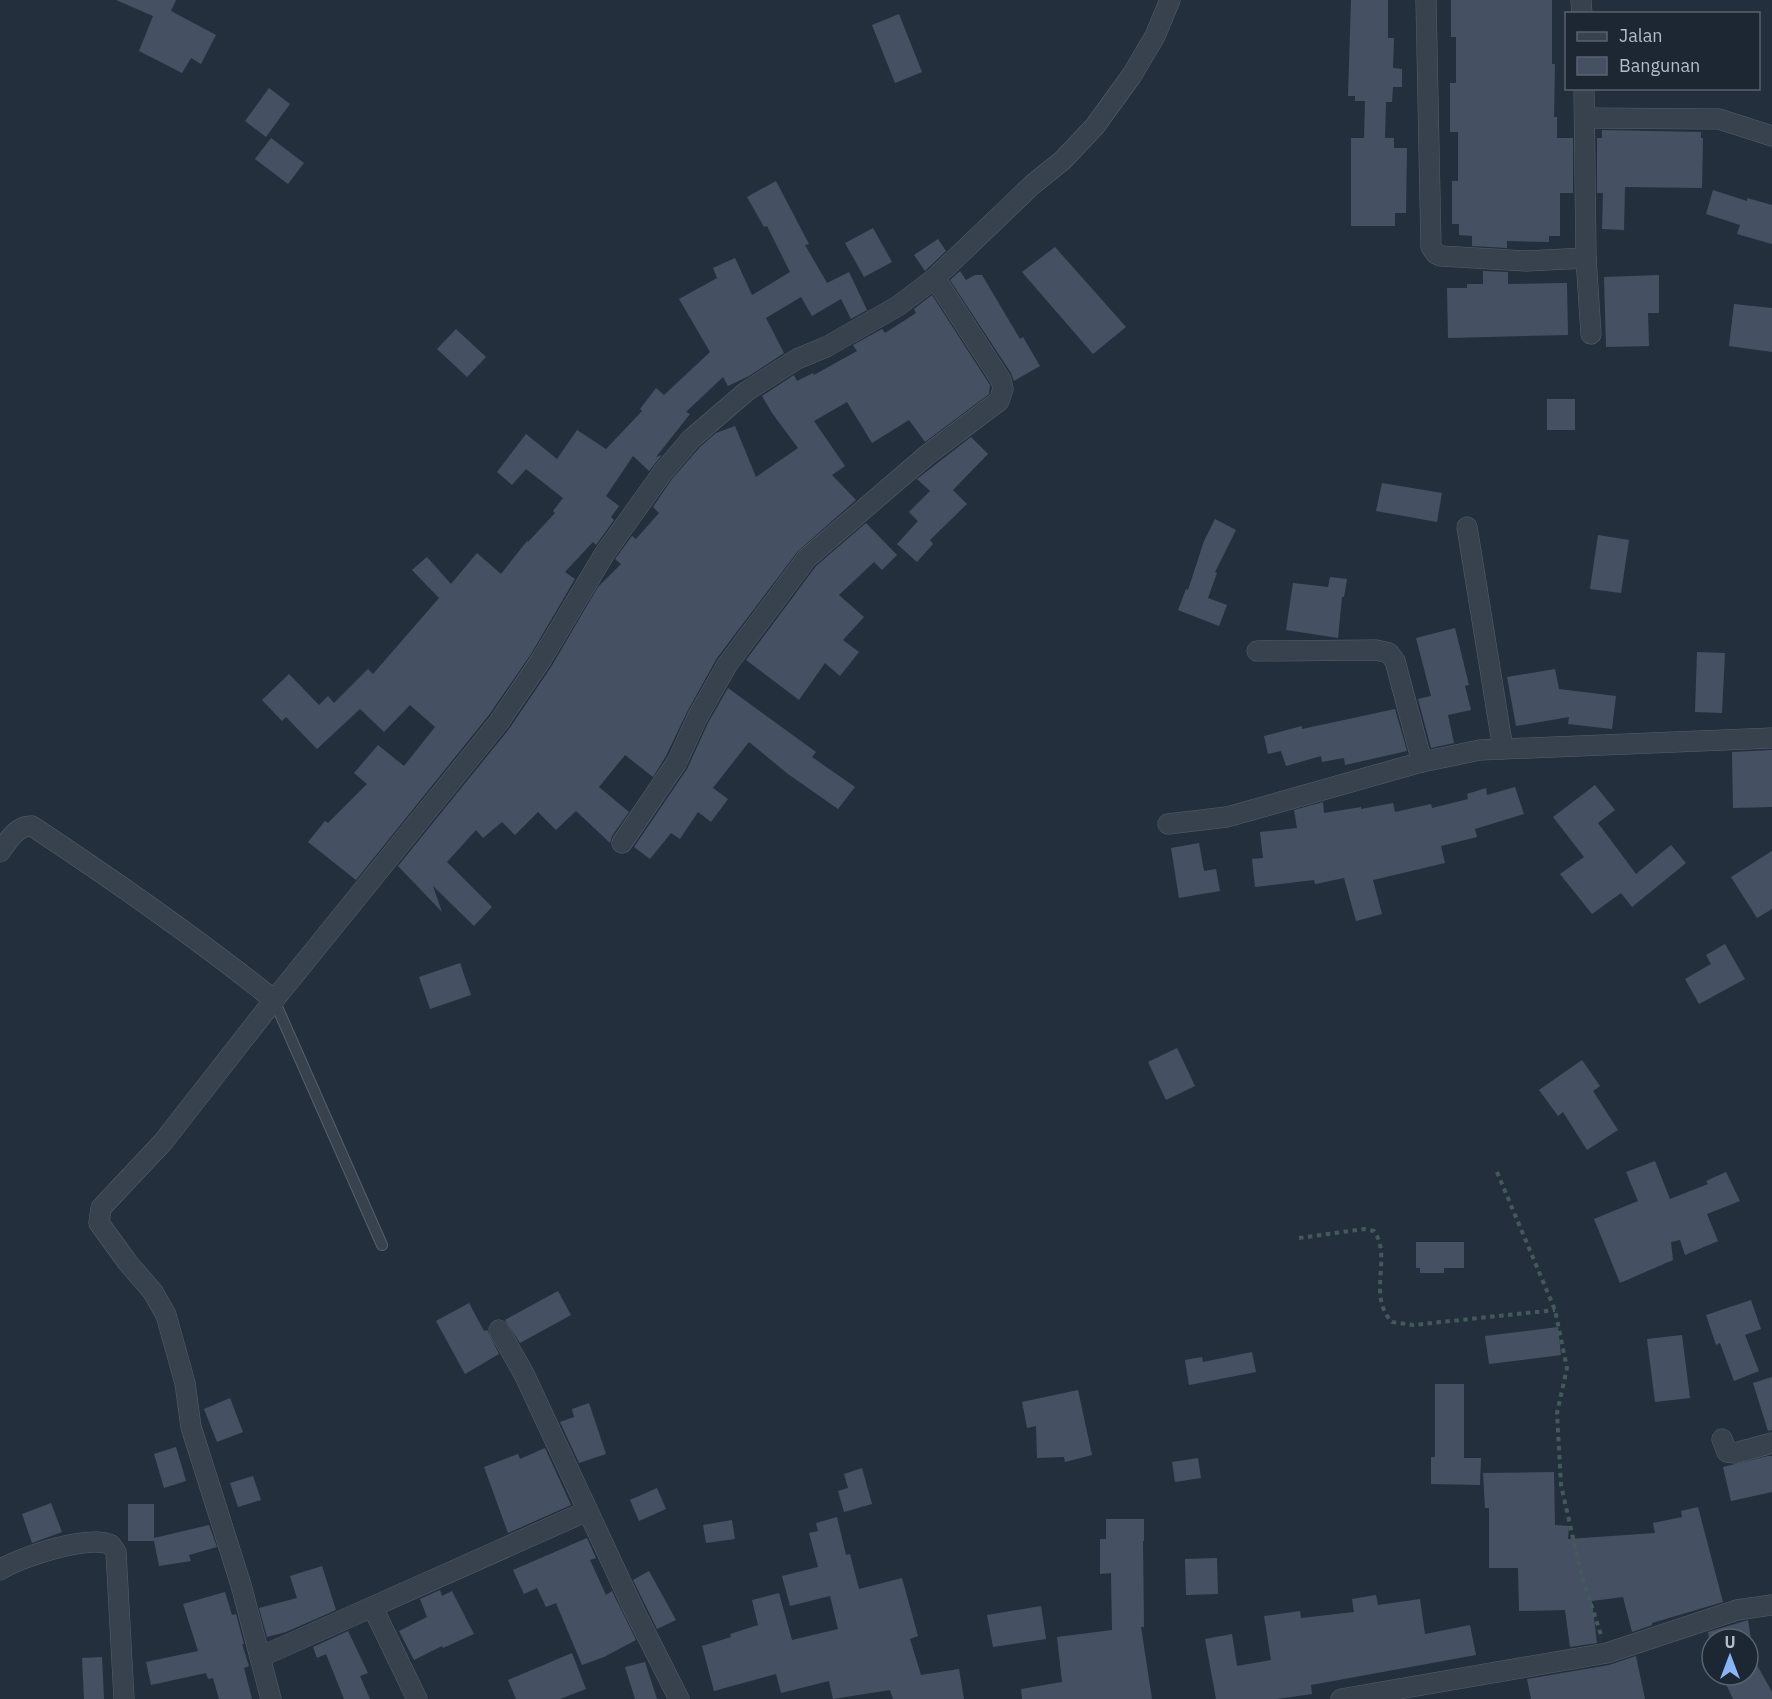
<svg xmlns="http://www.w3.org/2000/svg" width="1772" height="1699" font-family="'IBM Plex Sans',sans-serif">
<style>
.building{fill:#455162}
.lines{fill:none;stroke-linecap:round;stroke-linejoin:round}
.lane-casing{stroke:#565f6c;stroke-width:12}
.street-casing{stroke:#565f6c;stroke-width:21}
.path{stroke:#44595c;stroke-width:4;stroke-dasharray:4.5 4.5;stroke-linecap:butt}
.lane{stroke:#38414e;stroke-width:10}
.street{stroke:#38414e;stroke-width:20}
</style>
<rect width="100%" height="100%" fill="#242f3e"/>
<g class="building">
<path d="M116 0H176L171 11 216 35 201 64 191 58 182 73 139 51 153 16Z"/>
<path d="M1351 0H1388V38H1394L1393 68 1402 69V87H1393L1392 102H1386L1385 138H1394V148H1407L1406 213H1395V226H1351V138H1364L1365 101H1355V96H1348Z"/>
<path d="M1451 0H1552V64H1555L1554 117H1557V138H1573V193H1560V236H1549V242L1507 241V248L1472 246V236L1459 235V224H1452V181H1458V132H1450V83H1456V37H1451Z"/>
<path d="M899 14 922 72 895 83 872 25Z"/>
<path d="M269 88 290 104 266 137 245 121Z"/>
<path d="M1602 130 1701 132V138H1703L1702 188 1625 187 1624 230 1602 229 1603 193H1597V138H1602Z"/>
<path d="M271 138 304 163 288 184 255 159Z"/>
<path d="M776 181 809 244 805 245 827 283 849 272 867 310 851 319 841 299 812 316 801 297 766 318 784 353 749 376 728 386 723 377 686 412 690 414 656 457 662 455 649 471 633 456 606 496 619 506 611 517 614 520 596 545 593 542 565 572 575 579 531 654 489 715 356 880 308 842 325 821 328 823 367 784 354 773 378 745 404 766 435 727 410 705 384 732 360 709 317 749 286 717 282 721 262 700 289 674 319 705 328 696 334 703 368 669 373 674 439 598 412 570 427 557 451 584 477 553 501 574 527 541 528 542 555 513 553 511 563 498 526 469 512 485 497 472 526 434 557 459 577 430 606 449 642 411 640 409 656 388 664 395 710 352 679 299 717 278 713 268 735 258 752 295 790 272 767 226 764 227 747 197Z"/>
<path d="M1713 190 1747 201V198L1772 205V244L1737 234 1740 225 1706 214Z"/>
<path d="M873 228 892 262 864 277 845 243Z"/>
<path d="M938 239 946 251 925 271 914 255Z"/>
<path d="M1055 247 1126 327 1093 354 1022 272Z"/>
<path d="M960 271 966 280 975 275H982L1017 334 1020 339 1023 337 1040 366 1014 381 1011 373 950 280Z"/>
<path d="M1483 271 1508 272V284L1567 283 1568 335 1448 338 1447 288H1467V284H1483Z"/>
<path d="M1659 275V313H1648L1649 346 1606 347 1604 277Z"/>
<path d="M932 295 990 385 989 394 925 442 909 420 872 443 847 402 814 421 845 466 832 475 856 500 798 551 717 658 687 712 666 756 653 777 625 755 599 787 629 812 612 836 610 843 576 811 556 830 538 812 515 835 502 822 483 838 476 830 447 862 492 907 474 926 433 886 442 912 398 866 509 729 551 667 598 587 621 564 615 559 632 536 636 539 659 513 653 507 672 479 700 447 716 433 735 426 756 477 798 448 772 413 762 396 794 375 797 381 813 373 814 375 857 351 853 345 882 329 885 333 916 313 914 309Z"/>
<path d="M1734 304 1772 308V352L1729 346Z"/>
<path d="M456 329 486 357 467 377 437 349Z"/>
<rect x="1547" y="399" width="28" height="31"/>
<path d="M971 437 988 454 953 490 967 504 930 540 933 544 917 562 897 544 918 521 909 512 930 491 917 479Z"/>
<path d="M1382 483 1442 493 1437 522 1376 511Z"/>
<path d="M1215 519 1236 530 1215 572 1217 573 1208 598 1227 605 1219 626 1178 610 1186 589 1188 590 1204 541Z"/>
<path d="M866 523 897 555 882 570 874 562 839 595 864 617 843 640 859 652 840 676 825 663 799 700 746 660 816 566Z"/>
<path d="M1598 535 1629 540 1621 593 1590 589Z"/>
<path d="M1330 577 1347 579 1344 597H1342L1338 638 1286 630 1293 583 1328 587Z"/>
<path d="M1455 628 1469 685 1465 686 1471 710 1448 715 1454 743 1431 748 1418 699 1431 696 1416 638Z"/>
<path d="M1697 652 1725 653 1722 713 1695 712Z"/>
<path d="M1555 669 1559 689 1616 696 1612 729 1568 724 1569 717 1516 726 1507 677Z"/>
<path d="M728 688 816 752 812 757 855 787 838 809 788 774 749 742 713 788 728 799 711 822 698 812 680 839 671 833 650 859 634 847 687 769 708 723Z"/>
<path d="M1395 709 1407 751 1345 765 1344 758 1322 762 1321 756 1286 766 1281 751 1268 754 1264 736 1302 726V729Z"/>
<path d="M1772 750V807L1733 808 1732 752Z"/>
<path d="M1595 785 1615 810 1598 823 1636 874 1671 845 1686 863 1632 907 1621 893 1592 914 1560 874 1584 857 1553 817Z"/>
<path d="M1515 787 1524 814 1475 829 1477 837 1441 846 1445 863 1373 880 1382 914 1356 921 1344 878 1315 884 1314 880 1255 887 1252 859 1263 858 1260 832 1297 828 1294 810 1323 802 1324 813 1361 807V809L1393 803 1395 812 1431 804 1432 808 1468 799 1467 794 1486 788 1487 795Z"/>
<path d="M1199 843 1204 871 1216 869 1220 891 1179 898 1171 848Z"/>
<path d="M1772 851V909L1757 918 1731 877Z"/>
<path d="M1725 944 1745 979 1699 1004 1685 979 1711 964 1706 955Z"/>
<path d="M460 963 471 995 430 1009 419 977Z"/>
<path d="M1177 1048 1195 1086 1166 1100 1148 1062Z"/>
<path d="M1582 1060 1600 1086 1593 1091 1618 1130 1587 1150 1563 1112 1558 1116 1539 1090Z"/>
<path d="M1655 1161 1670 1199 1708 1184 1706 1181 1726 1172 1740 1201 1707 1214 1718 1241 1685 1255 1680 1240 1671 1242 1673 1260 1620 1283 1594 1219 1638 1201 1626 1172Z"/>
<path d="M1416 1242H1464V1268H1444V1273H1420V1268H1416Z"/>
<path d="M558 1291 571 1315 520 1343 505 1320Z"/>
<path d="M1751 1300 1761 1329 1745 1335 1759 1371 1734 1381 1720 1343 1716 1345 1706 1315Z"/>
<path d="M469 1303 484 1331 487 1330 499 1354 465 1374 436 1321Z"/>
<path d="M1558 1327 1561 1355 1489 1364 1485 1336Z"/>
<path d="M1682 1335 1690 1398 1655 1402 1647 1339Z"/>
<path d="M1252 1352 1256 1372 1189 1385 1185 1360 1202 1357 1203 1362Z"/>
<path d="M1772 1377V1430L1768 1431 1753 1383Z"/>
<path d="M1435 1384H1464V1458H1481L1480 1485 1431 1484V1457H1435Z"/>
<path d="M1078 1390 1092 1455 1065 1462 1064 1457 1037 1458 1036 1426 1027 1428 1022 1402Z"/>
<path d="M230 1398 243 1432 217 1442 204 1409Z"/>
<path d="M589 1403 606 1454 579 1463 560 1422 574 1417 572 1409Z"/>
<path d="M176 1447 186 1481 164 1488 154 1454Z"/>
<path d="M545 1448 571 1505 508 1533 484 1467 518 1454 520 1459Z"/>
<path d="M1768 1456H1772V1492L1731 1501 1723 1467Z"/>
<path d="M1198 1458 1201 1478 1175 1482 1172 1462Z"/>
<path d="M862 1468 872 1504 844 1512 838 1491 848 1488 844 1474Z"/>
<path d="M1554 1472 1555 1525 1569 1526 1568 1539 1655 1533 1653 1523 1682 1517 1681 1511 1698 1507 1723 1602 1652 1623V1625L1632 1632 1623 1597 1592 1601 1597 1643 1570 1647 1565 1610 1519 1611 1518 1568H1489V1508H1485L1483 1473Z"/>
<path d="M253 1476 261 1500 238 1507 230 1483Z"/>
<path d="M657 1488 666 1509 639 1521 630 1500Z"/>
<path d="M51 1503 62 1532 32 1543 22 1514Z"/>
<path d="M128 1504H154V1538L209 1525 217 1547 189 1555 191 1561 159 1566 154 1541H128Z"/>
<path d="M837 1517 846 1555 850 1554 859 1589 902 1578 918 1636 910 1639 921 1675 959 1669 964 1699H893L890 1690 833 1699 829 1681 781 1693 776 1674 714 1691 702 1646 731 1637 730 1634 758 1625 752 1600 779 1593 792 1640 838 1629 830 1596 790 1606 782 1576 818 1567 809 1533 818 1531 816 1523Z"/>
<path d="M1106 1519H1144V1541H1143L1144 1627H1141L1152 1699H1022L1021 1689 1062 1682 1057 1637 1112 1630 1111 1573 1100 1574V1539H1106Z"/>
<path d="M732 1520 735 1539 706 1543 703 1525Z"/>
<path d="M587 1538 596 1558 590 1560 606 1595 612 1591 636 1640 604 1657 582 1665 556 1603 546 1607 537 1588 524 1594 513 1570Z"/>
<path d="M1217 1558 1218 1594 1186 1595 1185 1559Z"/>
<path d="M322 1566 336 1610 286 1632 267 1637 259 1608 297 1598 290 1576Z"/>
<path d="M649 1571 676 1620 657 1629 633 1580Z"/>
<path d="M440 1590 442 1596 452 1591 474 1634 443 1648 442 1646 414 1660 399 1631 427 1617 420 1599Z"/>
<path d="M225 1592 232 1615 236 1614 244 1644H242L249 1666 244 1668 252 1699H219L213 1678 208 1679 206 1673 151 1685 146 1662 198 1651 183 1604Z"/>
<path d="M1376 1595 1378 1605 1420 1599 1425 1634 1470 1625 1476 1655 1311 1685 1312 1694 1277 1699H1216L1205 1639 1232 1634 1237 1666 1271 1660 1264 1616 1300 1611 1301 1618 1354 1612 1352 1599Z"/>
<path d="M1041 1606 1046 1639 993 1647 987 1615Z"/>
<path d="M1748 1620 1751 1639H1709L1708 1632Z"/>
<path d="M348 1631 368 1673 360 1676 370 1699H344L326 1654 317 1658 313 1647Z"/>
<path d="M572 1653 586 1689 560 1699H516L508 1680Z"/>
<path d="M1636 1656 1645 1699H1531L1527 1679 1609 1665Z"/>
<path d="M102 1657 104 1699H84L82 1658Z"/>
<path d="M645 1662 657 1699H635L625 1667Z"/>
<path d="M1757 1665 1772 1692V1699H1733L1725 1682 1738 1675H1748V1670Z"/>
</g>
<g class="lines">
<defs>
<path id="lane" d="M274 1000 382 1245"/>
<g id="street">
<path d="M1426 0 1431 247 1436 254 1441 256 1526 261 1586 258"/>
<path d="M1581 0 1582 14"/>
<path d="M1584 88 1586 258 1591 334"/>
<path d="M1585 118 1719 119 1772 136"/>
<path d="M1467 527 1503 749"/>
<path d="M1257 651 1376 650 1389 653 1395 661 1422 762"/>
<path d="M1168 824 1227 817 1422 762 1480 750 1772 738"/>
<path d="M622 843 677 762 697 718 727 665 807 558 927 455 999 401 1003 389 1001 380 935 278"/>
<path d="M0 852C8 841 17 825 32 826 115 881 197 938 274 1000L499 722 541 660 605 553 663 472 691 439 747 391 797 359 826 347 898 306 935 278 1032 185 1063 160 1095 126 1132 75 1155 36 1170 0"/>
<path d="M499 1330 524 1374 635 1612 679 1699"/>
<path d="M1722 1439 1727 1452 1735 1453 1772 1443"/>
<path d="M0 1570C20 1557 89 1534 111 1545L116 1552 124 1699"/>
<path d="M373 1608 417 1699"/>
<path d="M260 1657 587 1511"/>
<path d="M271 1699 241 1585 191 1427 185 1383 166 1315 153 1292 128 1263 99 1223 101 1208 163 1142 274 1000"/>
<path d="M1341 1699 1607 1653 1737 1610 1772 1605"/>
</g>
</defs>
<use href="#lane" class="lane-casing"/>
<use href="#street" class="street-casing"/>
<g class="path">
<path d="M1497 1172 1555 1310 1567 1368 1557 1413 1561 1485 1581 1573 1601 1635"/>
<path d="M1299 1238 1364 1229 1374 1231C1390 1253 1373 1285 1384 1310 1386 1315 1389 1319 1392 1322L1413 1325 1555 1310"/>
</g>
<use href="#lane" class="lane"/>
<use href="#street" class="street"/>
</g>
<rect x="1565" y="12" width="195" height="78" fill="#1d2633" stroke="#59626f" stroke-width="1.5"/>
<rect x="1577" y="32" width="30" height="9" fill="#38414e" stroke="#59626f" stroke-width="1.5"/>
<text x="1619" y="42" font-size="18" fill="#b4bcc9">Jalan</text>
<rect x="1577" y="57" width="30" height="18" fill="#455162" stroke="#59626f" stroke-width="1.5"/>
<text x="1619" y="72" font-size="18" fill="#b4bcc9">Bangunan</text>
<g transform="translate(1730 1657)"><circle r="28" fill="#1d2633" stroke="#59626f" stroke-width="1.5"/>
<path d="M0-4.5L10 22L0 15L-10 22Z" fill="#8ab4f8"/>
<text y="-9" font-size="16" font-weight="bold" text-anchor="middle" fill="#b4bcc9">U</text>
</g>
</svg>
